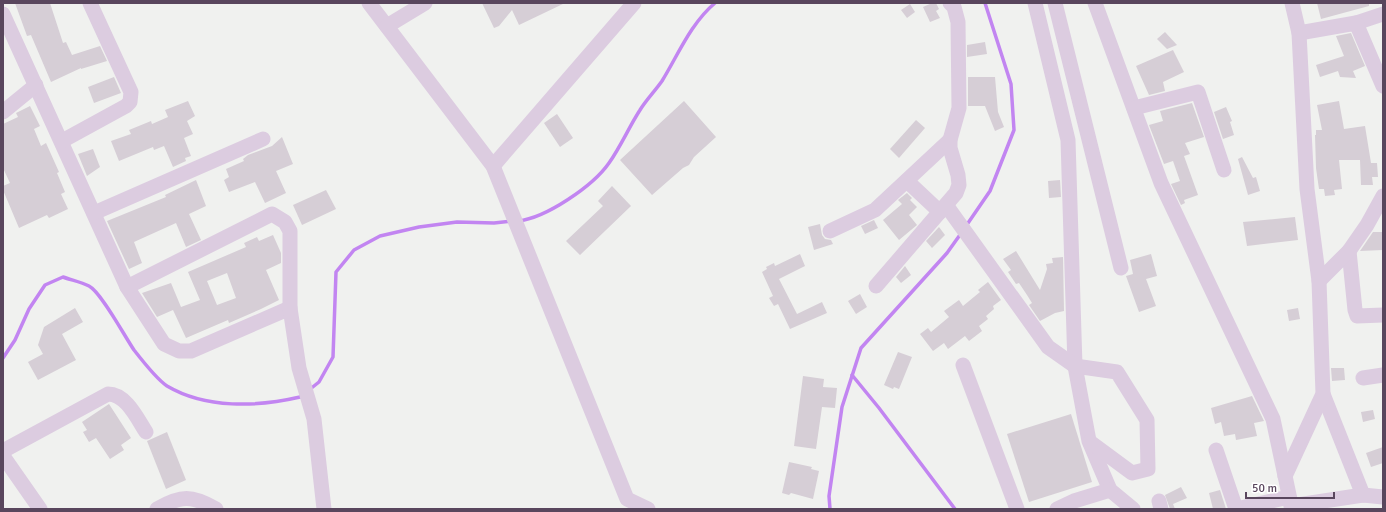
<svg xmlns="http://www.w3.org/2000/svg" width="1386" height="512" font-family="Signika,sans-serif">
<style>
.lines{fill:none;stroke-linecap:round;stroke-linejoin:round}
.stream{stroke:#c285f1;stroke-width:3.5}
.building{fill:#d6ced6;fill-rule:evenodd}
.minor{stroke:#dccce0;stroke-width:15}
</style>
<rect width="100%" height="100%" fill="#f0f1ef"/>
<g class="lines">
<g class="stream">
<path d="M518 221C546 218 593 186 609 163 621 146 629 127 640 110 646 100 655 91 662 81 678 55 691 23 715 3"/>
<path d="M966 226 990 191 1014 130 1011 84 985 3"/>
<path d="M3 358 15 340 29 309 45 285 63 277C71 280 81 282 89 286 101 292 125 337 134 350 141 359 158 380 167 386 206 409 257 407 300 397L303 395"/>
<path d="M852 375 879 408 955 509"/>
<path d="M309 390 319 382 333 357 336 272 354 250 380 236 419 227 457 222 494 223 512 221"/>
<path d="M830 509 829 496 842 407 861 348 947 253 962 232"/>
</g>
</g>
<g class="building">
<path d="M15 3H50L63 43 66 42 72 55 100 46 107 61 81 69V68L51 82 31 35 27 36Z"/>
<path d="M482 3H565L519 25 512 10 499 26 494 28Z"/>
<path d="M932 3H936L939 9 936 11 940 18 930 22 923 7Z"/>
<path d="M1317 3H1369V6L1321 19Z"/>
<path d="M910 4 915 12 907 18 901 10Z"/>
<path d="M1165 32 1177 45 1167 49 1157 39Z"/>
<path d="M1351 33 1365 66 1353 71 1356 78 1340 77 1338 71 1320 77 1316 65 1344 56 1336 36Z"/>
<path d="M985 42 987 54 967 57V45Z"/>
<path d="M1173 50 1184 72 1163 82 1165 91 1149 95 1136 66Z"/>
<path d="M114 77 121 93 94 103 88 87Z"/>
<path d="M968 77H995L998 112 1004 127 995 131 985 106H968Z"/>
<path d="M188 101 195 116 187 121 193 134 184 138 191 156 185 158 186 161 173 167 164 146 154 150 153 147 119 161 111 141 131 134 129 130 151 121 152 124 168 117 165 110Z"/>
<path d="M684 101 716 137 694 157 689 165 683 168 652 195 620 160Z"/>
<path d="M1339 101 1344 129 1365 126 1371 163H1377L1378 177H1372L1373 185H1361L1360 160H1339L1342 189 1334 190 1335 195 1325 196 1324 189H1319L1316 168 1315 135H1316V130H1322L1317 105Z"/>
<path d="M1192 103 1204 137 1185 143 1190 154 1184 156 1198 195 1184 200 1185 203 1181 205 1171 184 1180 181 1173 161 1164 164 1149 125 1163 121 1160 111Z"/>
<path d="M30 106 40 126 34 129 41 146 46 143 59 172 57 173 65 192 61 194 68 209 49 218 47 215 19 228 3 190V186L10 183 3 168V124L18 117 16 113Z"/>
<path d="M1226 107 1232 121 1230 122 1234 135 1223 139 1214 112Z"/>
<path d="M557 114 573 138 560 147 544 123Z"/>
<path d="M916 120 925 128 899 158 890 149Z"/>
<path d="M282 137 293 164 276 171 286 193 265 203 255 182 229 192 224 180 229 177 226 169 244 161 243 159 248 155 272 146Z"/>
<path d="M93 149 100 167 87 176 78 154Z"/>
<path d="M1242 157 1253 178 1256 177 1260 191 1248 195 1238 159Z"/>
<path d="M196 180 206 206 189 214 201 240 186 247 176 223 134 242 142 263 129 269 107 221 166 197 165 195Z"/>
<path d="M1060 180 1061 197 1049 198 1048 181Z"/>
<path d="M612 186 631 206 580 255 566 241 603 206 598 201Z"/>
<path d="M326 190 336 209 302 225 293 205Z"/>
<path d="M907 193 912 198 910 200 917 207 909 215 917 225 899 240 883 220 902 204 898 200Z"/>
<path d="M1295 217 1298 240 1247 246 1243 222Z"/>
<path d="M874 220 878 228 865 234 861 226Z"/>
<path d="M820 224 822 235 825 239 831 240 833 244 814 250 808 227Z"/>
<path d="M939 227 945 235 932 248 926 241Z"/>
<path d="M1373 232H1383V250L1360 251Z"/>
<path d="M273 235 281 253V263L266 270 279 300 261 309 229 323 228 320 186 338 173 310 157 317 142 293 171 283 181 307 200 300 188 272 246 247 244 243 257 237 259 241ZM227 273 236 298 217 305 207 281Z"/>
<path d="M1016 251 1040 290 1047 269 1046 264 1053 263 1052 258 1063 257 1064 311 1055 313 1040 321 1029 305 1032 303 1027 295 1019 283 1016 284 1008 272 1011 270 1003 259Z"/>
<path d="M800 254 805 266 779 279 797 314 822 302 827 313 790 329 778 304 774 306 769 298 773 296 762 272 767 269 766 267 774 263 775 266Z"/>
<path d="M1151 254 1157 276 1146 279 1156 306 1139 312 1126 276 1133 274 1130 260Z"/>
<path d="M905 266 911 275 901 283 896 277Z"/>
<path d="M988 282 1001 300 993 306 994 309 986 316 988 319 979 326 982 331 969 341 965 336 948 349 944 343 933 351 920 334 928 328 931 332 949 317 944 311 959 300 963 306 980 292 978 290Z"/>
<path d="M860 294 867 307 856 314 848 301Z"/>
<path d="M75 308 83 322 62 334 76 360 38 380 28 362 43 354 38 345 44 327Z"/>
<path d="M1298 308 1300 319 1289 321 1287 310Z"/>
<path d="M898 352 912 357 899 389 894 387 893 389 884 385Z"/>
<path d="M1331 368H1344L1345 380 1332 381Z"/>
<path d="M803 376 824 379 823 387 837 388 835 408 822 407 816 449 794 446Z"/>
<path d="M1252 396 1264 421 1254 423 1257 436 1236 440 1235 434 1224 436 1221 422 1215 424 1211 408Z"/>
<path d="M109 404 131 438 121 445 124 450 110 459 96 438 89 442 83 432 87 430 82 422Z"/>
<path d="M1373 410 1375 419 1363 422 1361 412Z"/>
<path d="M1071 414 1092 482 1029 502 1007 434Z"/>
<path d="M167 432 186 480 166 489 147 441Z"/>
<path d="M1383 447V463L1371 467 1366 453Z"/>
<path d="M789 462 812 467 811 469 819 471 813 499 791 493 789 495 782 493Z"/>
<path d="M1181 487 1187 498 1173 504 1175 509H1170L1165 495Z"/>
<path d="M1220 490 1226 509H1213L1209 493Z"/>
</g>
<g class="lines">
<g class="minor">
<path d="M369 3 493 166 627 499 648 509"/>
<path d="M1035 3 1068 140 1075 366 1089 441 1110 490 1133 509"/>
<path d="M1055 3 1121 268"/>
<path d="M1095 3 1161 183 1273 419 1292 509"/>
<path d="M3 14 127 287 164 344 179 351H191L290 308"/>
<path d="M1356 23 1383 14"/>
<path d="M387 26 425 3"/>
<path d="M1299 33 1356 23 1383 86"/>
<path d="M1134 108 1198 92 1224 170"/>
<path d="M3 112 36 85"/>
<path d="M62 141 126 106 130 102 131 92 90 3"/>
<path d="M493 166 634 3"/>
<path d="M907 181 940 212"/>
<path d="M946 205 1048 347 1075 366 1117 372 1147 420 1148 469 1132 473 1090 442"/>
<path d="M94 213 263 139"/>
<path d="M830 231 875 210 950 140"/>
<path d="M1349 251 1355 310 1357 316 1383 315"/>
<path d="M1319 281 1349 251 1367 225 1383 196"/>
<path d="M876 286 956 193 959 185 958 175 950 148V140L959 108 958 22 954 7 950 3"/>
<path d="M127 287 272 214 285 222 290 231V308L299 368 314 419 324 509"/>
<path d="M963 365 1017 509"/>
<path d="M1363 378 1383 375"/>
<path d="M1323 394 1363 495"/>
<path d="M1216 450 1236 509 1289 497"/>
<path d="M3 451 108 394C126 394 137 418 146 432"/>
<path d="M3 456 40 509"/>
<path d="M1285 476 1323 394 1319 281 1307 189 1299 33 1292 3"/>
<path d="M1159 501 1161 509"/>
<path d="M1291 506 1363 495 1383 497"/>
<path d="M157 509C181 495 192 495 216 509"/>
<path d="M1057 509 1074 501 1110 490"/>
</g>
</g>
<rect width="1386" height="512" fill="none" stroke="#59465d" stroke-width="8"/>
<path d="M1246 492v6h88v-6" fill="none" stroke="#59465d" stroke-width="2"/>
<text x="1252" y="492" font-size="12" fill="#59465d" stroke="#ffffff" stroke-width="3" paint-order="stroke">50 m</text>
</svg>
